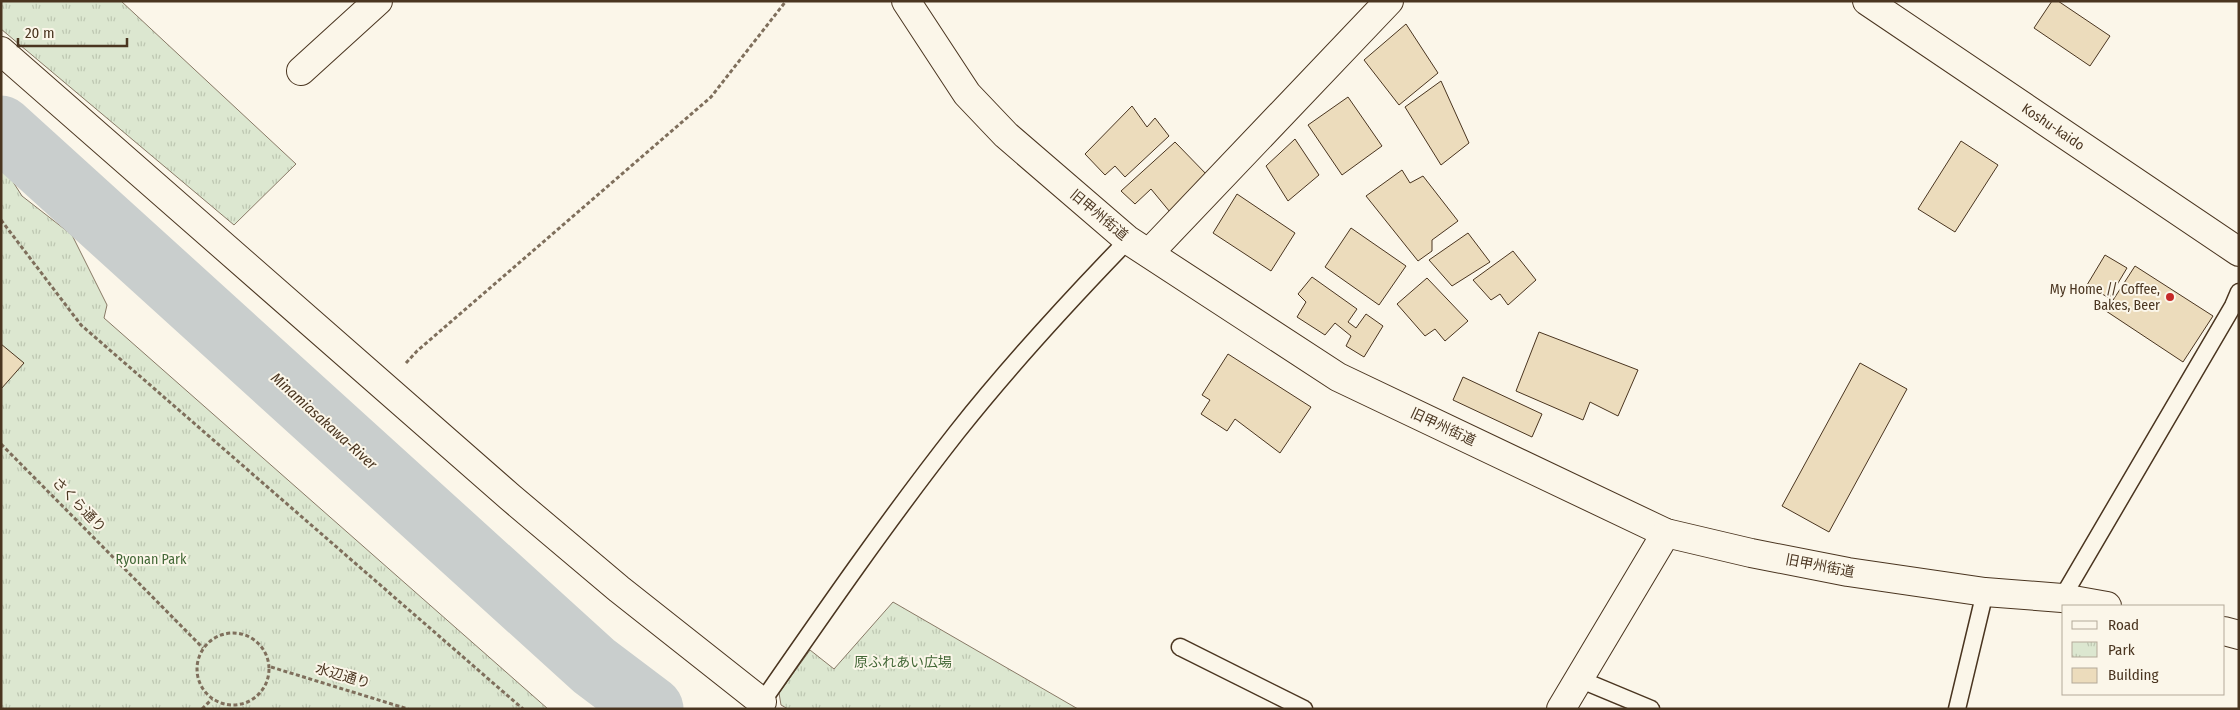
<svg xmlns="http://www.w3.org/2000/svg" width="2240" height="710" font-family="'Fira Sans Condensed','Noto Sans JP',sans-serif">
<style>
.park{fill:url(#park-tufts);stroke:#887966}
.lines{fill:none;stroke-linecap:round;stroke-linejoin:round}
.river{stroke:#c9cecd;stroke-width:65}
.building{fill:#ecdcbc;stroke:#4a3520}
.lane-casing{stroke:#4a3520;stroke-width:19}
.street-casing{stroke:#4a3520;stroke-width:30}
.highway-casing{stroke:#4a3520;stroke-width:30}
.path{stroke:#7f6f5c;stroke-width:3;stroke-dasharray:4 2.5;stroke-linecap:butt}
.lane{stroke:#fbf6e9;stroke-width:16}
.street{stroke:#fbf6e9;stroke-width:28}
.highway{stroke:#fbf6e9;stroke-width:28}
.poi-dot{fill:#c62828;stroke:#fbf6e9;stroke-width:2}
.labels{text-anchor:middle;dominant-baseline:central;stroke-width:4;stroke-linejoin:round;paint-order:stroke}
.street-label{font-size:14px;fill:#4a3520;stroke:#fbf6e9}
.poi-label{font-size:14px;fill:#4a3520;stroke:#fbf6e9;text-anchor:end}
.park-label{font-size:14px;fill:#436837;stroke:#fbf6e9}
.water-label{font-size:15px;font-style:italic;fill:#4a3520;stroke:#fbf6e9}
</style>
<defs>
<pattern id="park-tufts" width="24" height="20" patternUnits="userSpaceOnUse" patternTransform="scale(1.25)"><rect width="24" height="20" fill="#dce7d0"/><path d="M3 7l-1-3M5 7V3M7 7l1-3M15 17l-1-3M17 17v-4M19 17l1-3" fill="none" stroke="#bec7b2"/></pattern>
</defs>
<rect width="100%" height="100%" fill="#fbf6e9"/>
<g class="park">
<path d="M1 1H121L296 164 234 225 1 29Z"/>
<path d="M1 163 22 196 72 235 107 305 104 318 548 709H1Z"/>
<path d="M893 602 1078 709H788L781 705 779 693 810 650 834 669Z"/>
</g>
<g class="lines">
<path class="river" d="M1 128 594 666 651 709"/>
</g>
<g class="building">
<path d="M2052 1H2058L2110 36 2090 66 2034 28Z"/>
<path d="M1406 24 1438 73 1399 105 1364 60Z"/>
<path d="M1441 81 1469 143 1441 165 1405 107Z"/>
<path d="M1348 97 1382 146 1342 175 1308 125Z"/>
<path d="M1132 106 1147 127 1155 118 1169 136 1125 177 1115 166 1105 175 1085 154Z"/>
<path d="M1295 139 1319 175 1288 201 1266 166Z"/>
<path d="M1961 141 1998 165 1955 232 1918 209Z"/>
<path d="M1175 142 1209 177 1170 212 1151 189 1135 204 1121 191Z"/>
<path d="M1402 170 1410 183 1423 176 1458 221 1432 240V251L1418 261 1366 196Z"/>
<path d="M1237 194 1295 233 1271 271 1213 233Z"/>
<path d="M1351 228 1406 266 1379 305 1325 267Z"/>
<path d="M1468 233 1490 262 1452 286 1429 260Z"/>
<path d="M1513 251 1536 280 1508 305 1500 294 1491 300 1473 280Z"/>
<path d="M2105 255 2127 268 2109 298 2087 285Z"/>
<path d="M2135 266 2213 316 2183 362 2106 311Z"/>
<path d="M1312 277 1357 309 1348 322 1356 328 1366 314 1383 326 1364 357 1346 346 1351 336 1335 323 1325 335 1297 317 1306 302 1298 294Z"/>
<path d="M1427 278 1468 321 1445 341 1435 329 1425 336 1397 304Z"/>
<path d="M1539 332 1638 370 1618 416 1590 402 1583 420 1516 391Z"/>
<path d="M1 344 24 363 1 389Z"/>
<path d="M1228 354 1311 407 1280 453 1235 419 1227 431 1201 414 1210 400 1202 395Z"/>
<path d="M1860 363 1907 389 1829 532 1782 506Z"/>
<path d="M1463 377 1542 414 1532 437 1453 400Z"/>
</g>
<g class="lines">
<defs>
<g id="lane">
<path d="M2062 598 2233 306 2239 292"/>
<path d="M1180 647 1304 709"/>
<path d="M1579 679 1651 709"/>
<path d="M762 702C825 611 888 520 957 432 1010 365 1068 302 1128 240"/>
<path d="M1957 709 1985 592"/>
</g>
<g id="street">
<path d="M906 1 967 94 1006 135 1128 240 1338 377 1666 533 1751 553 1848 572 1985 592 2062 598 2107 606"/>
<path d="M1 51 510 497 619 589 762 702"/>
<path d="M301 71 378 1"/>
<path d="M1149 253 1389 1"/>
<path d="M2224 631 2239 635"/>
<path d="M1561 709 1666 533"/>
</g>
<path id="highway" d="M1867 1 2239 252"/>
</defs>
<use href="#lane" class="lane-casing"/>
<use href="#street" class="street-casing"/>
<use href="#highway" class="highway-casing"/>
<g class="path">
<path d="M1 220 81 325 523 709"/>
<path d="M406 363 417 351 711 97 786 1"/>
<path d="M1 444 203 648"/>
<circle cx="233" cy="669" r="36"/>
<path d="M271 667 408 709"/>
<path d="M202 709 212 699"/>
</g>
<use href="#lane" class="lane"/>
<use href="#street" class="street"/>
<use href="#highway" class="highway"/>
</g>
<circle class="poi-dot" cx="2170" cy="297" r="5"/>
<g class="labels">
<g class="street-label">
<text transform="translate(2053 127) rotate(34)">Koshu-kaido</text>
<text transform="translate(1099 215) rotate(40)">旧甲州街道</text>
<text transform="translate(1443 427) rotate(25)">旧甲州街道</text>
<text transform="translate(79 505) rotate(46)">さくら通り</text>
<text transform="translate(1820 566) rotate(11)">旧甲州街道</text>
<text transform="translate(343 676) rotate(16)">水辺通り</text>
</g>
<g class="poi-label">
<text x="2160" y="289">My Home // Coffee,<tspan x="2160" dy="16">Bakes, Beer</tspan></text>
</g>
<g class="park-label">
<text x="151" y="559">Ryonan Park</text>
<text x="903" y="662">原ふれあい広場</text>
</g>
<g class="water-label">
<text transform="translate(324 421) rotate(42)">Minamiasakawa-River</text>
</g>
</g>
<rect width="2240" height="710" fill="none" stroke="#4a3520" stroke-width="5"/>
<rect x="2062" y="605" width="162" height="90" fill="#fbf6e9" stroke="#b4a999"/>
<rect x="2072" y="621" width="25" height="8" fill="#fbf6e9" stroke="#b4a999"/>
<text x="2108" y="630" font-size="15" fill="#4a3520">Road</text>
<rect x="2072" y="642" width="25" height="15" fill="url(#park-tufts)" stroke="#b4a999"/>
<text x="2108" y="655" font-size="15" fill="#4a3520">Park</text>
<rect x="2072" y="668" width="25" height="15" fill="#ecdcbc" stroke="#b4a999"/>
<text x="2108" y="680" font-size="15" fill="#4a3520">Building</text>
<path d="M18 38v8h109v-8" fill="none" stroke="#4a3520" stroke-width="2.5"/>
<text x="25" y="38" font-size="15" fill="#4a3520" stroke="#fbf6e9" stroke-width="4" paint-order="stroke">20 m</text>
</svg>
